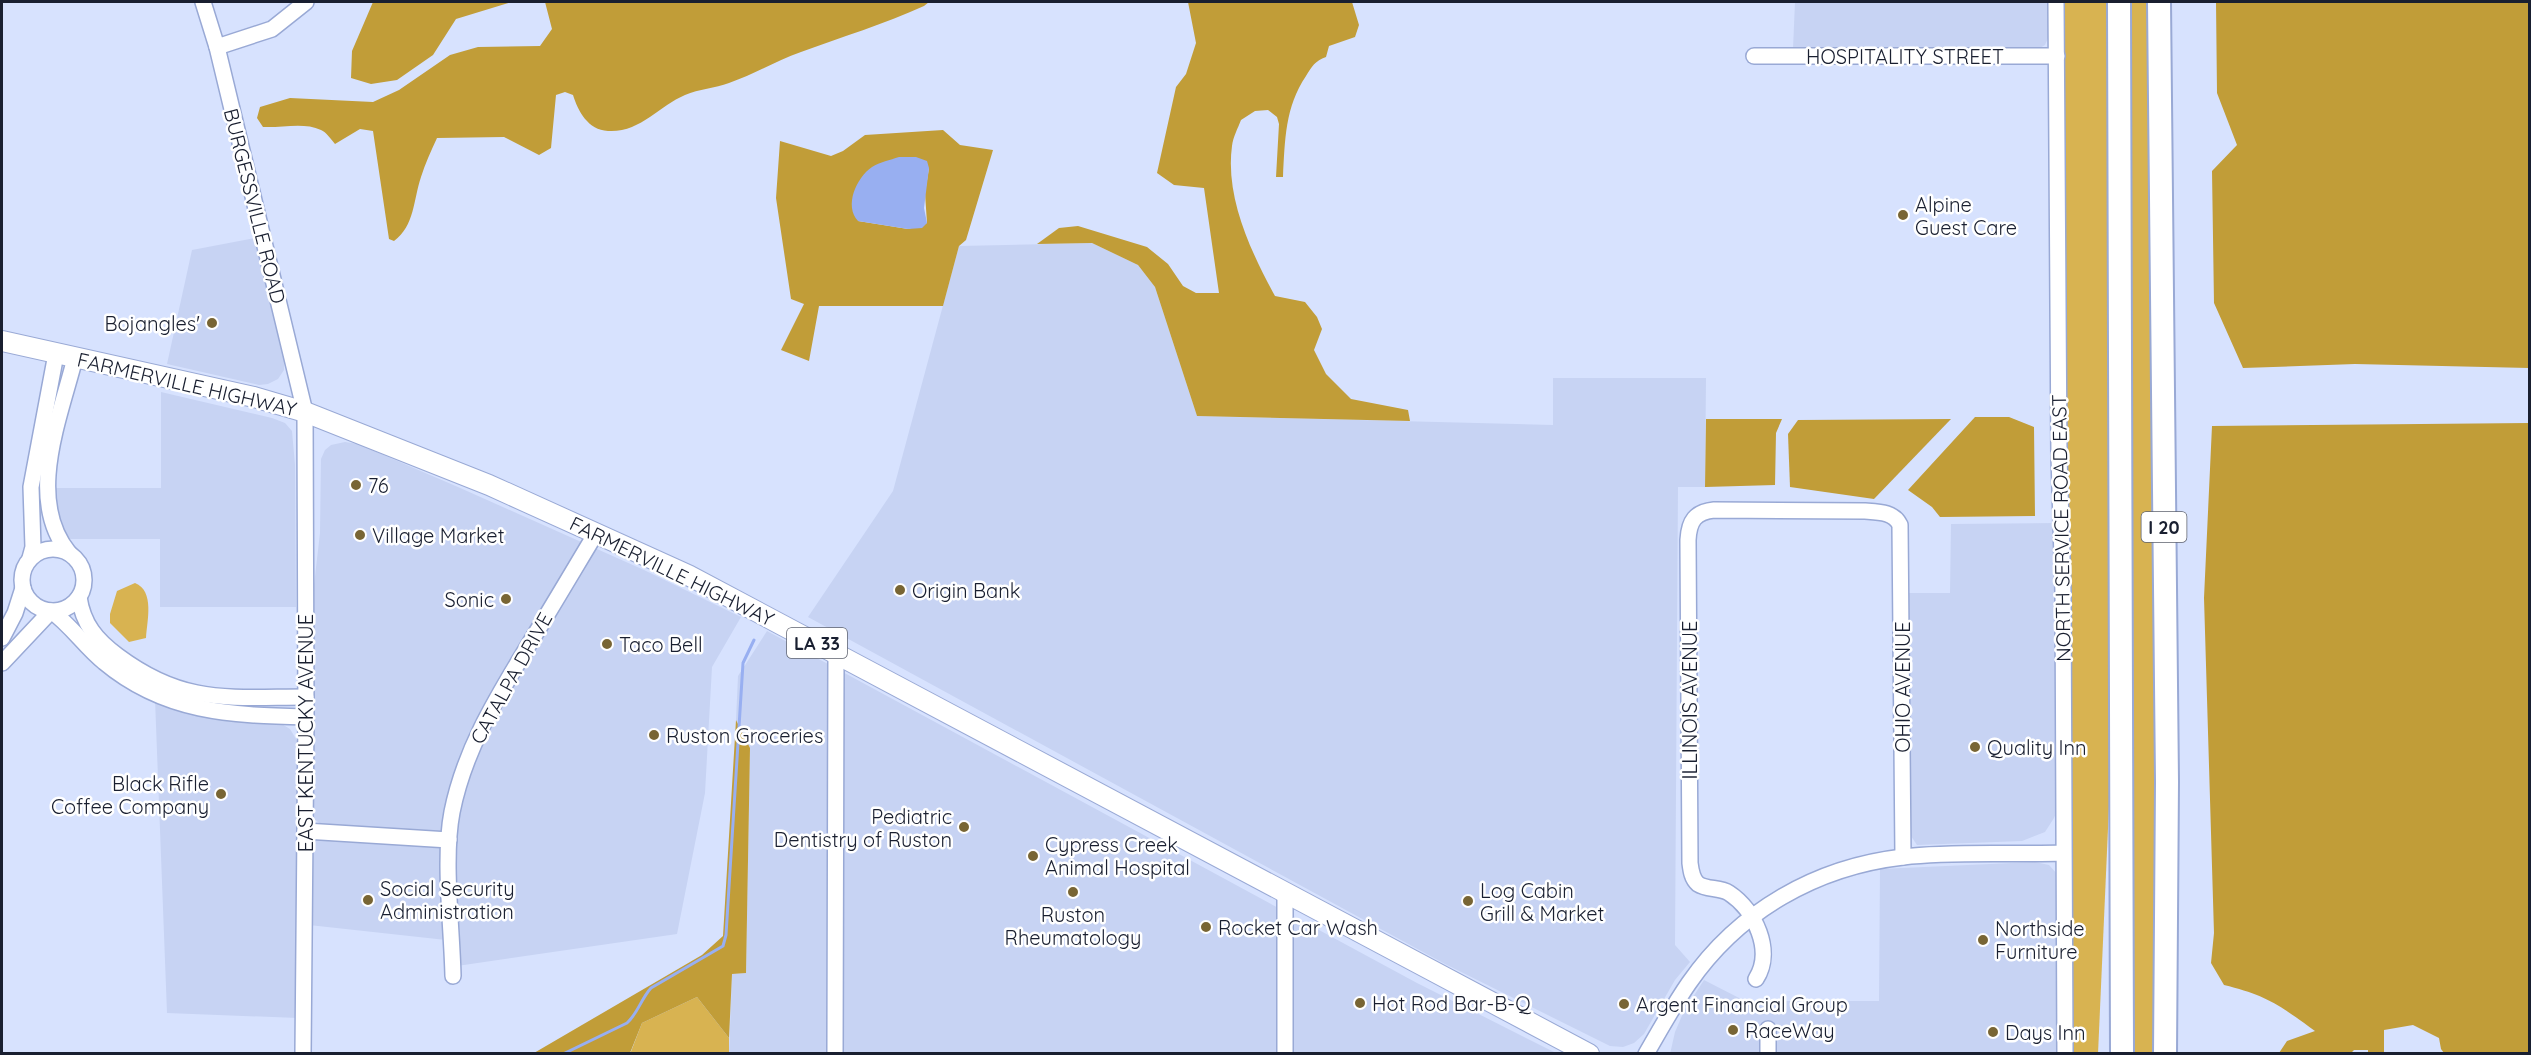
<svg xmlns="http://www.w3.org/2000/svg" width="2531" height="1055" font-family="Quicksand,sans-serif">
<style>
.built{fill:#c7d3f3}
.green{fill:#d8b351}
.forest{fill:#c19d38;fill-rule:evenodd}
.water{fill:#98aff1}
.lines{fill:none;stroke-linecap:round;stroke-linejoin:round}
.stream{stroke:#98aff1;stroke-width:3}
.minor-casing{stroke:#99a9d5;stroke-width:18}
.major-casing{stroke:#99a9d5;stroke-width:22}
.highway-casing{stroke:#99a9d5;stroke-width:26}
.minor{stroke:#fff;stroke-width:15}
.major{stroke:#fff;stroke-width:20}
.highway{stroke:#fff;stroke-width:22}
.poi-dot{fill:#786534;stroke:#fff;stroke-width:2}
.labels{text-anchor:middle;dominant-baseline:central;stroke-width:5;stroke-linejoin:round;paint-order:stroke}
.shield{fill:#fff;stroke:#5e626e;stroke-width:1.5}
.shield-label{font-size:18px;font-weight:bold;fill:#191f30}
.street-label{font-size:20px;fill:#191f30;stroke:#fff}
.poi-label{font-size:20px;fill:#191f30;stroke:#fff;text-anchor:start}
</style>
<rect width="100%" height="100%" fill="#d7e2fe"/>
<g class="built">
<path d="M1795 2H2049V36L2045 45 2038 49H1793Z"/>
<path d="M255 238 284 358V370L278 379 268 384 259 385 167 364 192 250Z"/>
<path d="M1092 243 1138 265 1155 287 1197 416 1553 425V378H1706L1705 487H1678L1675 945 1690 962 1675 980 1644 1034 1634 1043 1623 1047 1610 1046 1445 964 808 617 893 491 959 246Z"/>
<path d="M161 392 272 418 285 423 292 431 295 465 296 607H160V539H67L60 525 51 488H161Z"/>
<path d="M345 442 358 444 458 487 644 570 741 617 712 667 705 793 677 934 457 966 455 835 322 825 314 819 311 814 314 585 320 533 321 459 325 450 331 445Z"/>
<path d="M2057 523V811L2054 818 2045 832 2022 841 1917 845 1909 833 1906 593H1950L1951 524Z"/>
<path d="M767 631 1417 983 1556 1053 729 1054 732 974 746 973 750 748 736 720 738 676Z"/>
<path d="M155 699 236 721 280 723 290 729 299 744 298 1018 167 1013Z"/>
<path d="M323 837 440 846 442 849 446 940 309 925 310 847 316 840Z"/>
<path d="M2035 862 2049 865 2058 875 2059 1053 1670 1054 1675 1032 1684 1011 1704 980 1745 1001H1879L1880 869Z"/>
</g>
<g class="green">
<path d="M2064 2H2108L2111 761 2098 1054 2069 1053Z"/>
<path d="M2127 2H2153L2157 1054 2131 1053Z"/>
<path d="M135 583C155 591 147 621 146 638L129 642 110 623V614L117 591Z"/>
<path d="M697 997 729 1038V1053L630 1054 642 1023Z"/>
</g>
<g class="forest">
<path d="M373 2H512L456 19 433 55 397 80 371 84 351 78 352 51Z"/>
<path d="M545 2H929L924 6C884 24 842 37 801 52 776 61 754 74 729 83 715 88 699 89 685 95 659 106 640 133 608 131 588 130 578 111 573 95L565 92 556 95 551 148 539 155 504 137 437 138C431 151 425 164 421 177 413 201 415 225 394 241L389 239 373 131 360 129 335 144C331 139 326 132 321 130 304 122 282 128 263 127L257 118 260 107 290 98 373 102 399 90 450 55 478 47 540 46 552 29Z"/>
<path d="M1188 2H1352L1359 25 1355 37 1329 46 1326 57C1315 61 1312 66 1306 76 1285 107 1285 140 1283 177H1276L1279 124 1277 117 1268 110 1255 111 1241 120C1238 128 1233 137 1232 146 1225 197 1251 252 1275 296L1305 302 1317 317 1322 329 1314 350 1326 374 1351 399 1408 410 1410 421 1197 416 1155 287 1138 265 1092 243 1037 244 1059 228 1078 226 1147 247 1168 264 1183 286 1196 293H1219L1204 188 1174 185 1157 173 1176 87 1186 74 1196 43Z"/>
<path d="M2216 2H2529V368L2355 364 2243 368 2214 303 2212 171 2237 145 2217 93Z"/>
<path d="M943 130 960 145 993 150 966 240 959 246 943 306H819L809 361 781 350 804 304 791 299 776 198 780 141 831 156 843 151 865 135ZM929 168 925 193 927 223 908 229 858 221Z"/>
<path d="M1975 417H2009L2034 427 2035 516 1940 517 1932 507 1908 490Z"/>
<path d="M1706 419H1782L1776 433 1775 485 1705 487Z"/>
<path d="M1951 419 1874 499 1790 487 1788 434 1798 420Z"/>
<path d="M2529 423V1053H2444L2441 1049 2439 1038 2413 1025 2384 1030V1053H2368V1050H2354L2351 1053H2279L2287 1041 2315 1031C2281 1006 2266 995 2224 985L2211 963 2214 933 2204 598 2212 426Z"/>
<path d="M736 720 750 748 746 973 732 974 729 1038 697 997 642 1023 630 1053H534L702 955 723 936Z"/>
</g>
<path class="water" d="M899 157H916L927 161 929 168 924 208 927 223 922 228 908 229 858 221C844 206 856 178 872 167 880 162 890 160 899 157Z"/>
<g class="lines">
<path class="stream" d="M563 1054 627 1023C638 1013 641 999 651 988L723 946 726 935 743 663 754 640"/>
<defs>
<g id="minor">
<path d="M203 2 217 47 305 412 306 717 303 1054"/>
<path d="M2056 2 2059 456 2063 592 2065 1054"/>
<path d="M217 47 272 29 306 2"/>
<path d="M1754 56H2057"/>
<circle cx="53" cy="580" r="31"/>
<path d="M69 553C25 499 60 418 75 358"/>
<path d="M30 558 33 547 31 487 56 354"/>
<path d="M79 597C83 624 96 640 118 656 184 705 228 697 306 697"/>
<path d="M2 638 15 613 23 588"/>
<path d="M2 663 51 611C71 625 85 647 104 662 165 713 230 715 306 717"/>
<path d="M305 831 449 840"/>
<path d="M1285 894V1054"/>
<path d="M453 976C452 928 443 859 452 812 464 752 494 702 525 651 549 612 572 573 596 533"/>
<path d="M1756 979C1774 951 1755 910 1729 893 1720 887 1707 890 1698 884 1692 879 1691 871 1690 863L1688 540C1689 521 1695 512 1714 510L1865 511C1879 512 1894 512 1900 525L1903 857"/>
<path d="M1768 1029V1054"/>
<path d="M835 1054 836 653"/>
<path d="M1646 1054C1660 1030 1673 1006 1689 983 1739 911 1816 867 1903 857 1955 851 2010 855 2063 853"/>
</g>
<path id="major" d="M2 341 254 397 305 412 489 485 688 575 1589 1054"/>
<g id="highway">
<path d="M2119 2 2122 1054"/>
<path d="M2159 2 2167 782 2165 1054"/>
</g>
</defs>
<use href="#minor" class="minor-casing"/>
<use href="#major" class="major-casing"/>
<use href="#highway" class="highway-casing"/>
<use href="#minor" class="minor"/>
<use href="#major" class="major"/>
<use href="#highway" class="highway"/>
</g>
<g class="poi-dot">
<circle cx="1903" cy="215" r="6"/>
<circle cx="212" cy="323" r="6"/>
<circle cx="356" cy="485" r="6"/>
<circle cx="360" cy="535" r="6"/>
<circle cx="900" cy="590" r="6"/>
<circle cx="506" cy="599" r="6"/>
<circle cx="607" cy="644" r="6"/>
<circle cx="654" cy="735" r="6"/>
<circle cx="1975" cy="747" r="6"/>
<circle cx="221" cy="794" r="6"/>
<circle cx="964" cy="827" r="6"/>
<circle cx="1033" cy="856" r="6"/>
<circle cx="1073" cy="892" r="6"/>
<circle cx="368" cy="900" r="6"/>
<circle cx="1468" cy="901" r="6"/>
<circle cx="1206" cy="927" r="6"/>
<circle cx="1983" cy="940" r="6"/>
<circle cx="1360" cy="1003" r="6"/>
<circle cx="1624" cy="1004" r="6"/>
<circle cx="1733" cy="1030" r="6"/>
<circle cx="1993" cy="1032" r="6"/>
</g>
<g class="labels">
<g class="shield">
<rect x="2141.5" y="512" width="45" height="30" rx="4.5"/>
<rect x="787" y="628" width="60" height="30" rx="4.5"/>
</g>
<g class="shield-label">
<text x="2164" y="527">I 20</text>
<text x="817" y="643">LA 33</text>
</g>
<g class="street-label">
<text x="1905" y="56">HOSPITALITY STREET</text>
<text transform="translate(255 206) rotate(76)">BURGESSVILLE ROAD</text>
<text transform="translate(187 384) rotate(13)">FARMERVILLE HIGHWAY</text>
<text transform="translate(2061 528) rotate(-91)">NORTH SERVICE ROAD EAST</text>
<text transform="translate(672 571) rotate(26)">FARMERVILLE HIGHWAY</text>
<text transform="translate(511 678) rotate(-61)">CATALPA DRIVE</text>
<text transform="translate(1902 687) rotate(-90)">OHIO AVENUE</text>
<text transform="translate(1689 700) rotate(-90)">ILLINOIS AVENUE</text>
<text transform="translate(305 733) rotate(-90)">EAST KENTUCKY AVENUE</text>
</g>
<g class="poi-label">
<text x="1915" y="204">Alpine<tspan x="1915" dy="23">Guest Care</tspan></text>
<text x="200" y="323" text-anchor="end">Bojangles'</text>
<text x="368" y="485">76</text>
<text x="372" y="535">Village Market</text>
<text x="912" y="590">Origin Bank</text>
<text x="494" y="599" text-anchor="end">Sonic</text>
<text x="619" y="644">Taco Bell</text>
<text x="666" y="735">Ruston Groceries</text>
<text x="1987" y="747">Quality Inn</text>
<text x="209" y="783" text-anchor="end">Black Rifle<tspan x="209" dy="23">Coffee Company</tspan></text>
<text x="952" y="816" text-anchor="end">Pediatric<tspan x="952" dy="23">Dentistry of Ruston</tspan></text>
<text x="1045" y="844">Cypress Creek<tspan x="1045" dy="23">Animal Hospital</tspan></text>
<text x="380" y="888">Social Security<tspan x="380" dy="23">Administration</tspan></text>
<text x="1480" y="890">Log Cabin<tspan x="1480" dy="23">Grill &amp; Market</tspan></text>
<text x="1073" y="914" text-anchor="middle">Ruston<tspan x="1073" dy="23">Rheumatology</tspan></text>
<text x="1218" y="927">Rocket Car Wash</text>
<text x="1995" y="928">Northside<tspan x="1995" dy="23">Furniture</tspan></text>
<text x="1372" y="1003">Hot Rod Bar-B-Q</text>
<text x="1636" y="1004">Argent Financial Group</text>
<text x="1745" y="1030">RaceWay</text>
<text x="2005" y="1032">Days Inn</text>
</g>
</g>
<rect width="2531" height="1055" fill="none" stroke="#191f30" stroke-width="6"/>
</svg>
